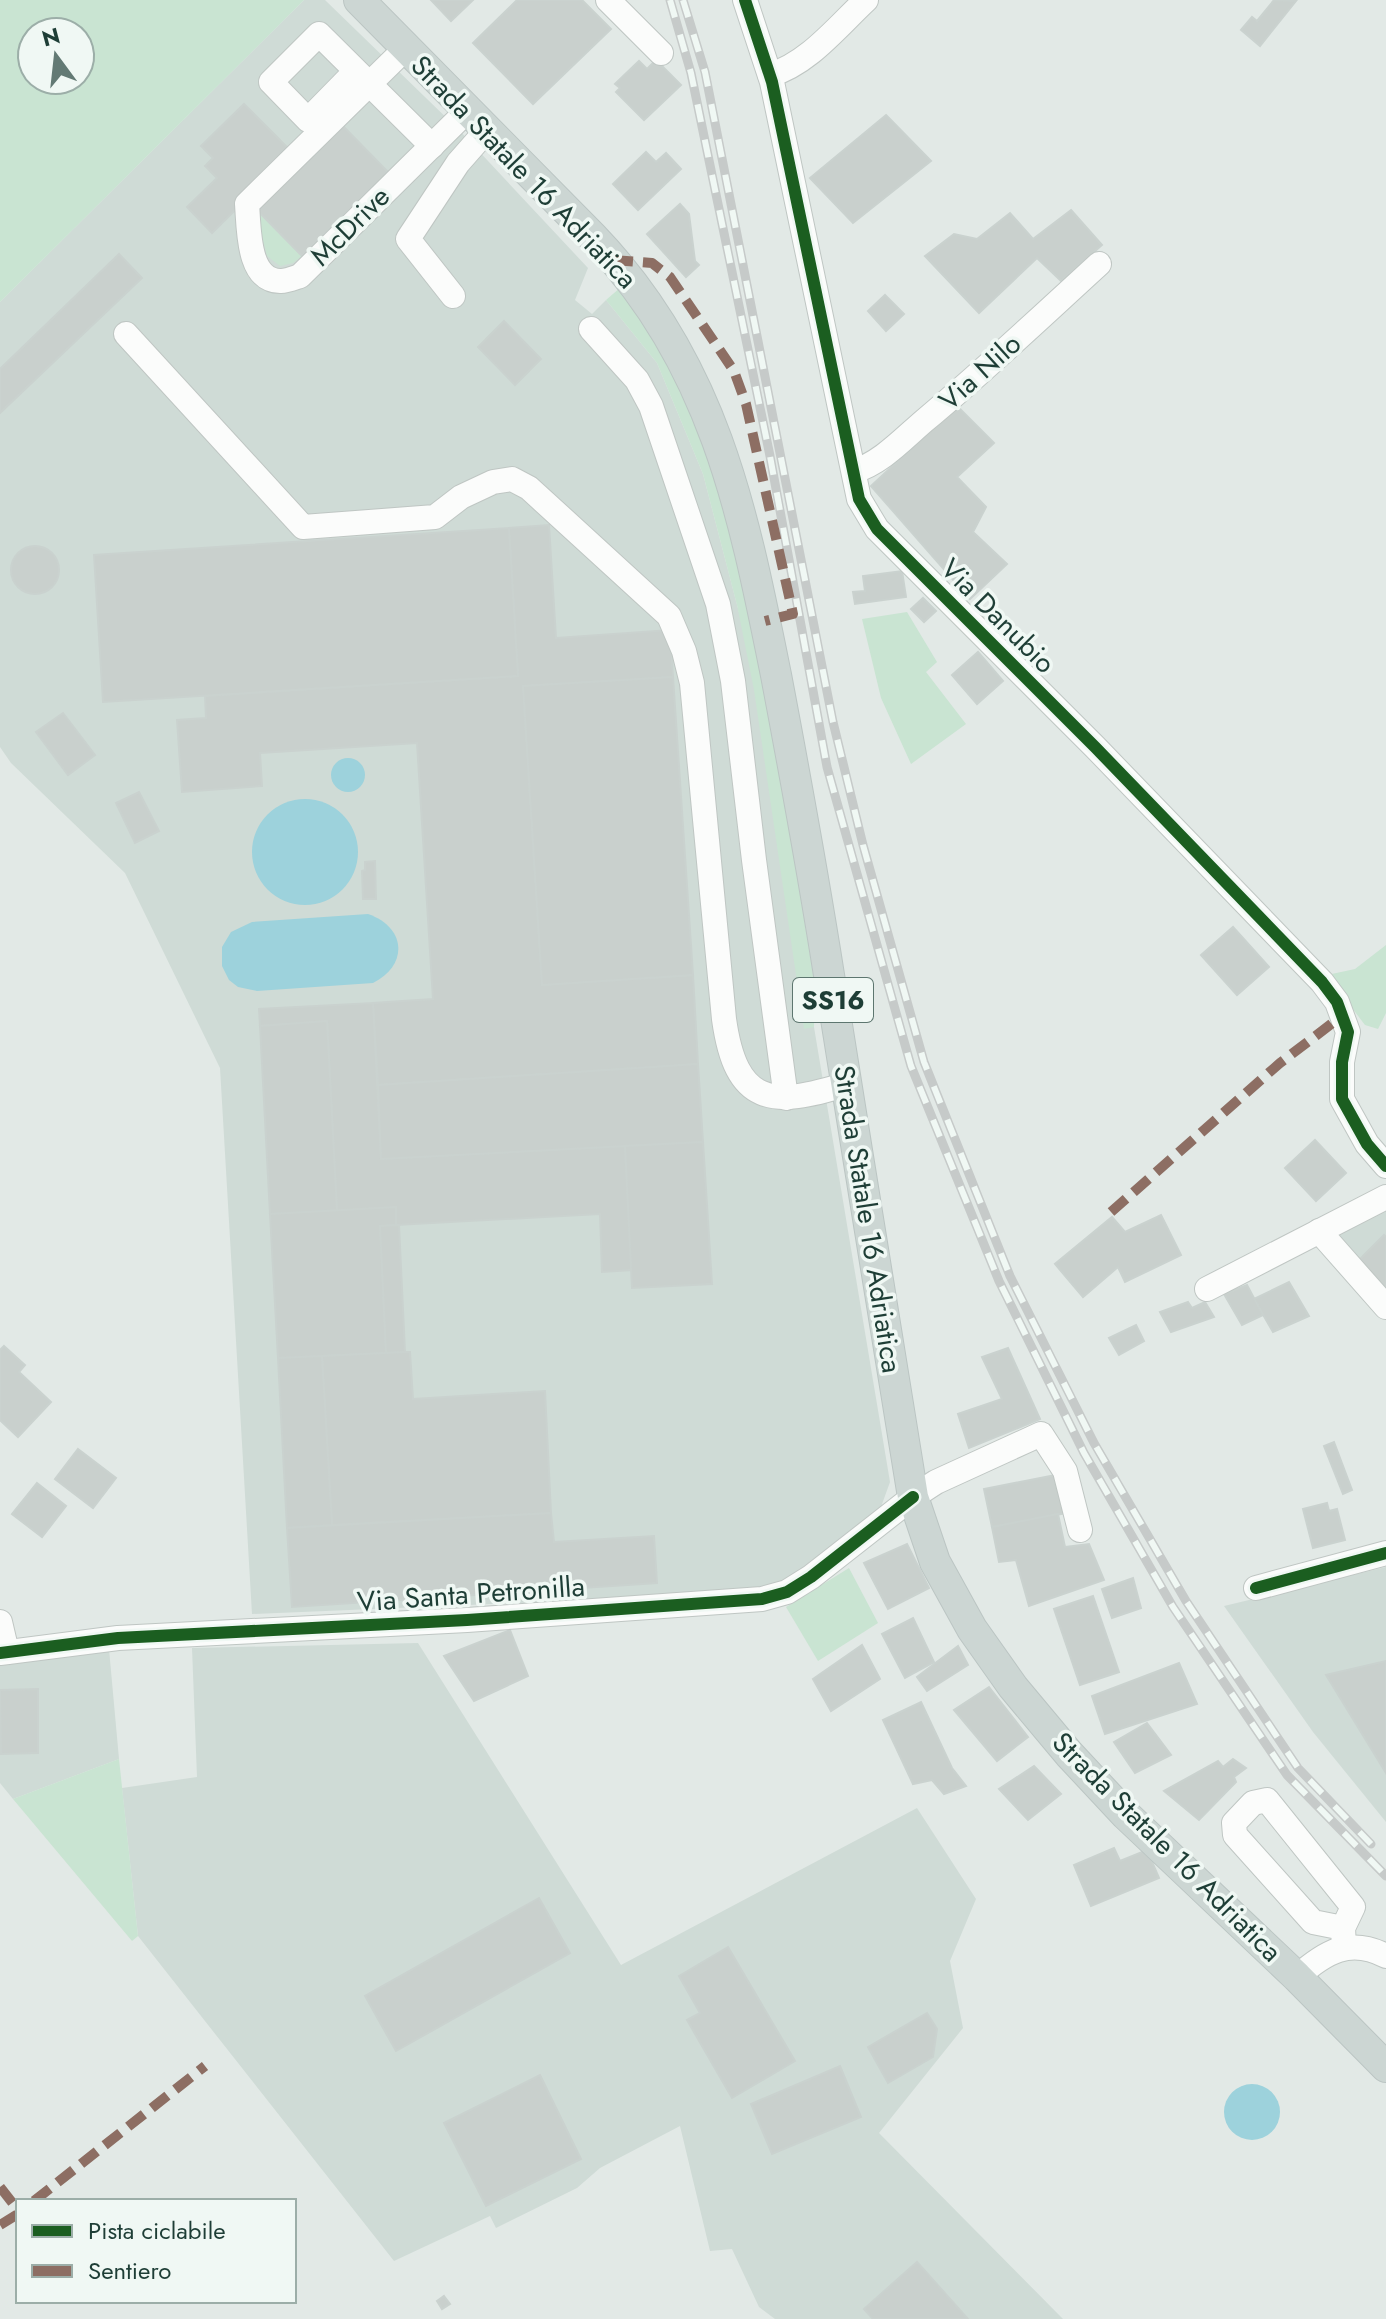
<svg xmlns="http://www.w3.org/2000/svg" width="1386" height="2319" font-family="Jost,sans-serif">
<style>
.built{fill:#cfdbd6}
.green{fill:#c9e4d2;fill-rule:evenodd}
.water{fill:#9dd2dc}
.building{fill:#c9d0cd;stroke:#cad2cf;stroke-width:2}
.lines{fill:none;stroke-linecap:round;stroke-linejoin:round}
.minor-casing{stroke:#bfc6c3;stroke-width:26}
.major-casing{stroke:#bbc5c3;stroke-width:32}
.minor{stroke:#fbfcfb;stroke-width:24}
.major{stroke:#ccd6d3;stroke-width:30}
.rail-casing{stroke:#c6cac9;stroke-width:9}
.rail{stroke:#f0f8f4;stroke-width:6;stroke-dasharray:18;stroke-linecap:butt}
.quiet{stroke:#8d6e63;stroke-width:10;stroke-dasharray:20 10;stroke-linecap:butt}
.cycleway-casing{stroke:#f0f8f4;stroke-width:17}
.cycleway{stroke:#1b5e20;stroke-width:12}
.labels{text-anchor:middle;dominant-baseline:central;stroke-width:7;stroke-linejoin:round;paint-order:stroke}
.shield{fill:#f0f8f4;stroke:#5d766f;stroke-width:2}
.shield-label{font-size:26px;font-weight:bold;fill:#1e3e36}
.street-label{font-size:28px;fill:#1e3e36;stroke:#f0f8f4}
</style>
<rect width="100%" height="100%" fill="#e2e9e6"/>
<g class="built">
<path d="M304 0H325L459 130 588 268 575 300 592 314 606 300 657 363 703 474 755 674 890 1482 877 1518 788 1583 759 1593 252 1614 220 1068 125 873 11 763 0 747V302Z"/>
<path d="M1386 1202V1319L1315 1241Z"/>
<path d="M1386 1567V1822L1313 1732 1224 1606Z"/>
<path d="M418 1643 621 1965 917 1808 976 1899 950 1961 963 2028 879 2133 1063 2319H775L759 2307 732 2249 710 2251 680 2126 600 2168 577 2188 496 2228 490 2216 394 2261 138 1936 122 1788 197 1777 192 1648Z"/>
<path d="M109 1649 119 1759 13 1799 0 1783V1663Z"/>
</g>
<g class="green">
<path d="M0 0H304L0 302ZM80 32V80H32V32Z"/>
<path d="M254 207 302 256 293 263 280 266 267 256Z"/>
<path d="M621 287 650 321 709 434 769 704 815 985 814 1027 804 1029 754 690 737 605 703 474 657 363 606 300Z"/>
<path d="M907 612 937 662 926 672 966 724 911 764 881 698 862 619Z"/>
<path d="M1386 945V1013L1378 1029 1365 1025 1327 975 1355 969Z"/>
<path d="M849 1568 878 1623 818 1661 786 1607Z"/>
<path d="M119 1759 138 1936 132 1941 13 1799Z"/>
</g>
<g class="water">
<circle cx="348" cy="775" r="17"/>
<circle cx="305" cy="852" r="53"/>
<path d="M368 914C406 927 409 965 373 983L257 991 238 987 229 980 222 966V947L231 932 252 922Z"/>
<circle cx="1252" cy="2112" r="28"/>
</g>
<g class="building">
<path d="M431 0H473L451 21Z"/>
<path d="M517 0H582L611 29 533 104 473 43Z"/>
<path d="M1274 0 1296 1 1260 46 1241 30 1252 17 1257 21Z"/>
<path d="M656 60 681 85 644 120 616 92 620 88 615 84 639 61 647 69Z"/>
<path d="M244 104 293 153 212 233 187 207 217 178 205 166 213 158 201 146Z"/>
<path d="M886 115 931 161 853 223 810 178Z"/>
<path d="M340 123 388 172 302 256 254 207Z"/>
<path d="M646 152 656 162 666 153 681 169 638 210 613 184Z"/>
<path d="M680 204 689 214 695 261 699 265 686 277 647 234Z"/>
<path d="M1071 210 1102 245 1061 281 1037 258 979 313 925 256 954 234 977 239 1010 213 1033 239Z"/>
<path d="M119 254 142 278 0 413V369Z"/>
<path d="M885 295 904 314 886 331 868 311Z"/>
<path d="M504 321 541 359 515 385 478 347Z"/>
<path d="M957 406 994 443 957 477 986 507 973 532 1007 564 970 599 871 486Z"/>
<path d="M549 525 556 638 670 630 673 677 523 686 542 985 693 975 698 1064 378 1085 373 1003 433 999 417 743 260 753 262 786 182 792 177 720 206 718 205 696 518 676 509 528Z"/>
<path d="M509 528 518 676 103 702 94 555Z"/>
<circle cx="35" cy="570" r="24"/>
<path d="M902 571 906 597 855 604 853 592 865 591 863 576Z"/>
<path d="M923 598 936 611 924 622 911 609Z"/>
<path d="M978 652 1003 681 977 704 952 675Z"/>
<path d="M673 677 693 975 542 985 523 686Z"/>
<path d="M63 713 95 755 68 775 36 732Z"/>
<path d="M139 792 159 831 135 843 116 803Z"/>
<path d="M375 861 376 899H363L362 871 365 870V862Z"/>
<path d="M1233 927 1269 967 1237 995 1201 955Z"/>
<path d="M373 1003 381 1159 625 1146 632 1270 602 1272 600 1214 396 1225V1207L337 1211 327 1021 260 1026 259 1009Z"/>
<path d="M327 1021 337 1211 270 1214 260 1026Z"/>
<path d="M698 1064 703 1142 381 1159 378 1085Z"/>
<path d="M1315 1140 1346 1173 1316 1201 1285 1168Z"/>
<path d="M703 1142 712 1284 632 1288 625 1146Z"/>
<path d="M396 1207V1225L380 1226 386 1353 278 1358 270 1214Z"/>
<path d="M1161 1215 1181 1255 1125 1282 1118 1267 1083 1297 1055 1264 1112 1217 1125 1232Z"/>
<path d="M399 1225 405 1352 386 1353 380 1226Z"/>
<path d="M1384 1235 1386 1237V1289L1358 1261Z"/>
<path d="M1289 1282 1309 1316 1273 1332 1254 1299Z"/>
<path d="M1247 1285 1263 1315 1242 1325 1224 1294Z"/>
<path d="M1188 1302 1192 1308 1205 1302 1214 1317 1171 1332 1160 1312Z"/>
<path d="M1136 1325 1144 1341 1119 1355 1109 1338Z"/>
<path d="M4 1346 25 1365 19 1372 51 1402 18 1437 0 1420V1350Z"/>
<path d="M1008 1348 1040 1419 969 1448 958 1414 1002 1399 982 1357Z"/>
<path d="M405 1352H410L413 1399 545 1391 551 1513 332 1525 322 1356Z"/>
<path d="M322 1356 332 1525 287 1528 278 1358Z"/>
<path d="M1334 1442 1352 1490 1343 1494 1324 1446Z"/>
<path d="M78 1449 116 1478 93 1508 55 1479Z"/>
<path d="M1061 1474 1072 1512 992 1527 984 1489Z"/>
<path d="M37 1483 66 1506 42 1537 12 1514Z"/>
<path d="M1327 1503 1329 1511 1337 1509 1345 1540 1313 1548 1303 1509Z"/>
<path d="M551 1513 554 1542 654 1536 657 1583 292 1607 287 1528Z"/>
<path d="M1058 1514 1065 1547 1089 1544 1104 1580 1029 1606 1016 1560 999 1562 992 1527Z"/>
<path d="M907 1544 929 1588 888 1609 864 1563Z"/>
<path d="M1133 1578 1141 1608 1112 1618 1102 1589Z"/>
<path d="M1093 1596 1119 1672 1080 1685 1054 1609Z"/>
<path d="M913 1618 934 1662 905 1678 882 1634Z"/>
<path d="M510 1630 528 1676 474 1701 444 1656Z"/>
<path d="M862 1645 880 1679 831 1711 813 1679Z"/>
<path d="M958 1646 968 1665 927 1691 917 1677Z"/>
<path d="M1386 1661V1773L1326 1675Z"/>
<path d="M1179 1663 1197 1704 1105 1734 1092 1696Z"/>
<path d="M989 1687 1028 1737 997 1761 954 1710Z"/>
<path d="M38 1689V1753L1 1754 0 1690Z"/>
<path d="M921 1702 952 1768 966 1786 944 1794 932 1780 913 1784 883 1720Z"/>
<path d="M1147 1723 1171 1755 1135 1773 1114 1742Z"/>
<path d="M1233 1759 1246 1768 1234 1777 1236 1782 1199 1820 1164 1791 1218 1761 1223 1767Z"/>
<path d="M1034 1766 1061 1794 1028 1820 999 1789Z"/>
<path d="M1114 1848 1120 1861 1147 1850 1159 1878 1091 1906 1074 1865Z"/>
<path d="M539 1898 570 1953 396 2051 365 1996Z"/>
<path d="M728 1947 795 2061 732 2098 687 2020 700 2013 679 1976Z"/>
<path d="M927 2013 937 2029 933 2057 888 2083 868 2047Z"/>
<path d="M840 2066 861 2117 772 2154 751 2104Z"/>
<path d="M540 2075 581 2159 486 2206 444 2123Z"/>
<path d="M917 2262 968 2319H873L864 2309Z"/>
<path d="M444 2296 450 2304 442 2309 437 2301Z"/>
</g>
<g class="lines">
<defs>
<g id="minor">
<path d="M608 0 661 53"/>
<path d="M745 0 772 82 859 499 877 529 1095 747 1322 982 1337 1002 1348 1032 1342 1062V1099L1367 1144 1386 1166"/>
<path d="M406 48 247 204C249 227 247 282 281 281 287 281 294 278 300 276L468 110"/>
<path d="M356 71 308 120 271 82 319 34 432 146"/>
<path d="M770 75C808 64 837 27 866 0"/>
<path d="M453 296 408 239 458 163 487 130"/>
<path d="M591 329 637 380 651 406 718 604 733 681 754 860 786 1098"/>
<path d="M126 334 303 527 435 517 461 497 493 482 512 479 529 488 669 616 684 651 692 683 724 1019C736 1105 771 1108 847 1084"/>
<path d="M854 471C880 464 903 439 924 421 984 371 1041 317 1099 264"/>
<path d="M1319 1231 1386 1307"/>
<path d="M1207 1289 1386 1197"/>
<path d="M1256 1588 1386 1553"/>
<path d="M0 1622 7 1652"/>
<path d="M0 1653 118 1638 467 1620 762 1599 787 1592 811 1577 913 1497 936 1482 1041 1434 1065 1471 1080 1530"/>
<path d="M1343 1928 1313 1922 1235 1835 1234 1823 1253 1803 1267 1800 1353 1907 1343 1928 1344 1947"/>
<path d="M1297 1977C1325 1952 1350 1937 1386 1956"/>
</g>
<path id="major" d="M359 0 593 237C714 363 743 511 776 675 795 775 813 874 829 975 857 1149 884 1323 913 1497L935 1562 972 1629 1013 1687 1069 1754 1126 1815 1297 1977 1386 2067"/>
</defs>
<use href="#minor" class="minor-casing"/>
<use href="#major" class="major-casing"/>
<use href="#minor" class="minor"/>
<use href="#major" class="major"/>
<defs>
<g id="rail">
<path d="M670 0 691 73 770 456 827 767 911 1066 999 1281 1084 1453 1173 1607 1287 1775 1386 1876"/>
<path d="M683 0 705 72 833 722 863 845 924 1062 1010 1276 1094 1443 1186 1601 1298 1768 1371 1844"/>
</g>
</defs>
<use href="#rail" class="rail-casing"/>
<use href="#rail" class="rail"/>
<g class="quiet">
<path d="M613 260 652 263 670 277 734 371 746 404 793 614 765 621"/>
<path d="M1111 1212 1280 1063 1343 1015"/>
<path d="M0 2187 18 2210"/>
<path d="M34 2201 205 2066"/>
<path d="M0 2225 18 2214"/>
</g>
<defs>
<g id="cycleway">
<path d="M745 0 772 82 859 499 877 529 1095 747 1322 982 1337 1002 1348 1032 1342 1062V1099L1367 1144 1386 1166"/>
<path d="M1256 1588 1386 1553"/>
<path d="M0 1653 118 1638 467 1620 762 1599 787 1592 811 1577 913 1497"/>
</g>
</defs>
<use href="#cycleway" class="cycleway-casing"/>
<use href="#cycleway" class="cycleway"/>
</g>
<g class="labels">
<rect class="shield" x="793" y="978" width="80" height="44" rx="6"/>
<g class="shield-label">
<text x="833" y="1000">SS16</text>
</g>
<g class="street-label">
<text transform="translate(524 172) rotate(46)">Strada Statale 16 Adriatica</text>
<text transform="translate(350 226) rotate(-45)">McDrive</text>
<text transform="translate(980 372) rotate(-42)">Via Nilo</text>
<text transform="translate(998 616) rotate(45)">Via Danubio</text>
<text transform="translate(868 1219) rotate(81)">Strada Statale 16 Adriatica</text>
<text transform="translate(471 1594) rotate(-4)">Via Santa Petronilla</text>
<text transform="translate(1167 1847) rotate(45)">Strada Statale 16 Adriatica</text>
</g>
</g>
<rect x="16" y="2199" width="280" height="104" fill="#f0f8f4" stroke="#9caea8" stroke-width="2"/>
<rect x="32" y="2225" width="40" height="12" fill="#1b5e20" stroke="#9caea8" stroke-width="2"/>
<text x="88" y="2239" font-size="24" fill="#1e3e36">Pista ciclabile</text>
<rect x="32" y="2265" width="40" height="12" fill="#8d6e63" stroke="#9caea8" stroke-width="2"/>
<text x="88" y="2279" font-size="24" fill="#1e3e36">Sentiero</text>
<g transform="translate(56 56) rotate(345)"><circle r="38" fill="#f0f8f4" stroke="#9caea8" stroke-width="2"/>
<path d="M0-6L14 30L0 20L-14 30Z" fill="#637a74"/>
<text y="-12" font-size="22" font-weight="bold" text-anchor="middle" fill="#1e3e36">N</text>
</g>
</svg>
